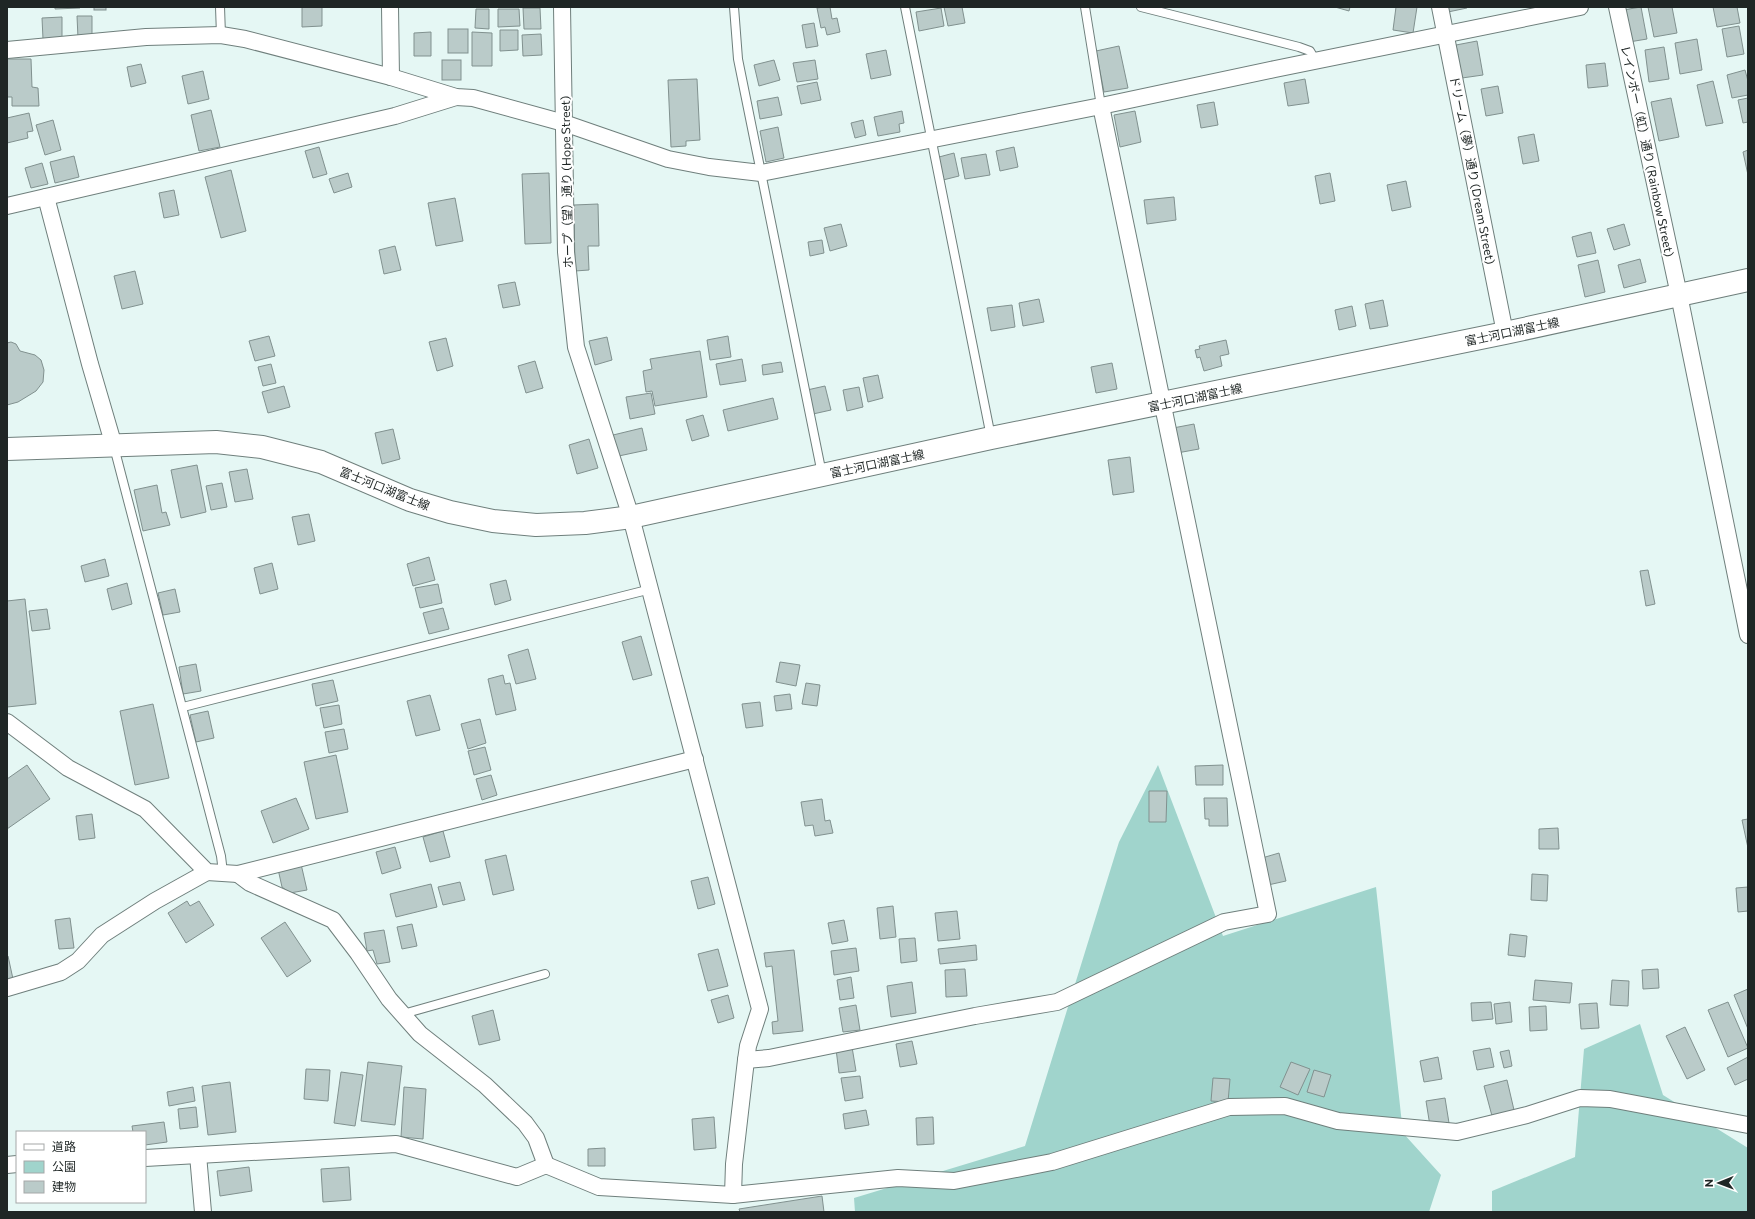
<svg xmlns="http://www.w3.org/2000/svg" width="1755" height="1219" font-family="Commissioner,'Noto Sans JP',sans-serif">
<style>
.green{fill:#a0d4cc}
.building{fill:#bacbc9;stroke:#81918f}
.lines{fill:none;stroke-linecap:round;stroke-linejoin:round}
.lane-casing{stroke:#6f7f7c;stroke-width:10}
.street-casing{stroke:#6f7f7c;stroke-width:18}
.secondary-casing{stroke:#6f7f7c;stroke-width:24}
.lane{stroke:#fff;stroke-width:8}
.street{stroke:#fff;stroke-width:16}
.secondary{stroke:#fff;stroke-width:22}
.labels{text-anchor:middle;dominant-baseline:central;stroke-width:4;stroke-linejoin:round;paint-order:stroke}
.street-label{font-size:12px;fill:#1f2625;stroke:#fff}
</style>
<rect width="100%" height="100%" fill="#e5f7f4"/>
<g class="green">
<path d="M1158 765 1223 936 1376 887 1403 1133 1441 1175 1429 1212H855L854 1198 1025 1146 1119 842Z"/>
<path d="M1640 1024 1663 1095 1748 1148V1212H1492V1191L1575 1157 1584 1049Z"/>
</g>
<g class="building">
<path d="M55 7H80V8L55 9Z"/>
<rect x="94" y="7" width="12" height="3"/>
<path d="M302 7H322V26L302 27Z"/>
<path d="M824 7H830L832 19 837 18 840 32 827 35 825 27 821 28 817 8Z"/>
<path d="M944 7H962L965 23 948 26Z"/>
<path d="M1335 7H1350L1349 11Z"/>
<path d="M1396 7H1417L1413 33 1393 30Z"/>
<path d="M1447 7H1467V8L1448 12Z"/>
<path d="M1641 7 1647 39 1629 42 1623 10Z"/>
<path d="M1648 7H1672L1677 33 1654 37Z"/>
<path d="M1713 7H1737L1740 23 1717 27Z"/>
<path d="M523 8H540L541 29H524Z"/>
<path d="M941 8 944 26 919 31 916 12Z"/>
<path d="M476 9H489V29L475 28Z"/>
<path d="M498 9H519L520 26 498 27Z"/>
<path d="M77 16H92V38H78Z"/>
<path d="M62 17V38L43 39 42 18Z"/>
<path d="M814 23 818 46 806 48 802 25Z"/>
<path d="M1739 26 1744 54 1727 57 1722 29Z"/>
<rect x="448" y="29" width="20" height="24"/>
<path d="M500 30H518V50L500 51Z"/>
<path d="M431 32V56H414V33Z"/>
<path d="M472 32 492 33V66H472Z"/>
<path d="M541 34 542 55 523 56 522 35Z"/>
<path d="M1697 39 1702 70 1680 74 1675 43Z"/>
<path d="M1477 41 1483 75 1462 78 1456 45Z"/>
<path d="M1119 46 1128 88 1104 92 1096 51Z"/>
<path d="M1664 47 1669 79 1649 82 1645 50Z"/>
<path d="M886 50 891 75 871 79 866 54Z"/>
<path d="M7 59H31L32 87 38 88 39 106H12V97H7Z"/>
<rect x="442" y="60" width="19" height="20"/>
<path d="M774 60 780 80 759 86 754 65Z"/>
<path d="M815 60 818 79 797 82 793 63Z"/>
<path d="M1605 63 1608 86 1588 88 1586 65Z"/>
<path d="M141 64 146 83 131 87 127 67Z"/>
<path d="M1745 70 1748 81V95L1732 98 1727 75Z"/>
<path d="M203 71 209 99 188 104 182 76Z"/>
<path d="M697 79 700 140 686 141V146L671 147 668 80Z"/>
<path d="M1305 79 1309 103 1288 106 1284 83Z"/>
<path d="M1713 81 1723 123 1706 126 1697 85Z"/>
<path d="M817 82 821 100 801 104 797 86Z"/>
<path d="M1498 86 1503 113 1486 116 1481 89Z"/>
<path d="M778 97 782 115 760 119 757 101Z"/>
<path d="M1671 98 1679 137 1659 141 1651 102Z"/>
<path d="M1748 98V122L1743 123 1738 100Z"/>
<path d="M1214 102 1218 125 1201 128 1197 105Z"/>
<path d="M211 110 220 147 199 151 191 115Z"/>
<path d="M902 111 904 123 899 124 900 132 878 136 874 117Z"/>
<path d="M1135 111 1141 142 1120 147 1114 115Z"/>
<path d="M29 113 33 131 27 132 28 138 7 143V118Z"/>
<path d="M53 120 61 150 45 155 36 125Z"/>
<path d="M863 120 866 135 855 138 851 123Z"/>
<path d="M778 127 784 158 766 162 760 131Z"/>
<path d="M1534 134 1539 161 1523 164 1518 137Z"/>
<path d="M319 147 327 174 313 178 305 151Z"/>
<path d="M1014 147 1018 167 1000 171 996 151Z"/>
<path d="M1748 150V175L1743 152Z"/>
<path d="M954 153 959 176 943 180 939 157Z"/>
<path d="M986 154 990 175 965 179 961 158Z"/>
<path d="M74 156 79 177 55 183 50 162Z"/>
<path d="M42 163 48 184 31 188 25 168Z"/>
<path d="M231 170 246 231 221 238 205 177Z"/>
<path d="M348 173 352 187 334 193 329 179Z"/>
<path d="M549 173 551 243 525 244 522 174Z"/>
<path d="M1330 173 1335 201 1320 204 1315 176Z"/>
<path d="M1406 181 1411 207 1392 211 1387 185Z"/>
<path d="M174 190 179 215 164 218 159 193Z"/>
<path d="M1174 197 1176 220 1147 224 1144 200Z"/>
<path d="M455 198 463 241 436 246 428 203Z"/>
<path d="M598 204 599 246H588L589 270 575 271 574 205Z"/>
<path d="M841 224 847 246 830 251 824 228Z"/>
<path d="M1624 224 1630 245 1614 250 1607 229Z"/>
<path d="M1591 232 1596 253 1577 257 1572 237Z"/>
<path d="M822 240 824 253 810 256 808 242Z"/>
<path d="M395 246 401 270 384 274 379 250Z"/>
<path d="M1640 259 1646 282 1624 288 1618 265Z"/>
<path d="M1598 260 1605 292 1585 297 1578 265Z"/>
<path d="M135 271 143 304 122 309 114 276Z"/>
<path d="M515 282 520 305 503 308 498 285Z"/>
<path d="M1039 299 1044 322 1023 326 1019 303Z"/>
<path d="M1383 300 1388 326 1370 329 1365 304Z"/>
<path d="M1012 305 1015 327 991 331 987 308Z"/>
<path d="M1352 306 1356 326 1339 330 1335 310Z"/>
<path d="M269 336 275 356 255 361 249 341Z"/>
<path d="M728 336 731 357 710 360 707 340Z"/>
<path d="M607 337 612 360 595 365 589 341Z"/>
<path d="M446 338 453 366 437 371 429 342Z"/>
<path d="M1226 340 1229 354 1220 356 1222 366 1204 371 1200 357 1197 358 1195 350 1200 349 1199 346Z"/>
<path d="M11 342 16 344 20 351 35 355 41 360 44 370 43 382 36 391 18 402 7 405V343Z"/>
<path d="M700 351 707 397 655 406 652 391 646 392 643 371 652 369 650 359Z"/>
<path d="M742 359 746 381 720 385 716 364Z"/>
<path d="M535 361 543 388 526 393 518 366Z"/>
<path d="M781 362 783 372 763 375 762 365Z"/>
<path d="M1112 363 1117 389 1096 393 1091 367Z"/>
<path d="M271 364 276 383 263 386 258 367Z"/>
<path d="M878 375 883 398 868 402 863 378Z"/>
<path d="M284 386 290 407 268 413 262 392Z"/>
<path d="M825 386 831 410 813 414 807 390Z"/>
<path d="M859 387 863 407 847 411 843 390Z"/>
<path d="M651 393 655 414 630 419 626 397Z"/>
<path d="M773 398 778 419 728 431 723 410Z"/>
<path d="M703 415 709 436 692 441 686 420Z"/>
<path d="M1194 424 1199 449 1177 453 1173 428Z"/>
<path d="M642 428 647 450 614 457 609 436Z"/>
<path d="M393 429 400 459 382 464 375 433Z"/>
<path d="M589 439 598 468 577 474 569 445Z"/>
<path d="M1130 457 1134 492 1113 495 1108 460Z"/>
<path d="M197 465 206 512 181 518 171 470Z"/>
<path d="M247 469 253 499 235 502 229 472Z"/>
<path d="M222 483 227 507 211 510 206 486Z"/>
<path d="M157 485 162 513 166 512 170 525 143 531 134 490Z"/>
<path d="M309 514 315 541 298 545 292 517Z"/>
<path d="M429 557 435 580 413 586 407 564Z"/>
<path d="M105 559 109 576 85 582 81 566Z"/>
<path d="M272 563 278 589 260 594 254 568Z"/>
<path d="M1648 570 1655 604 1646 606 1640 571Z"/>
<path d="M506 580 511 600 495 605 490 584Z"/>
<path d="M127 583 132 604 112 610 107 589Z"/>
<path d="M438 584 442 603 420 608 415 588Z"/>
<path d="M175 589 180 612 163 615 158 593Z"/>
<path d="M25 599 36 704 7 707V601Z"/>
<path d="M443 608 449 629 429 634 423 613Z"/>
<path d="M47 609 50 629 32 631 29 611Z"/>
<path d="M641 636 652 675 633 680 622 642Z"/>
<path d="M528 649 536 679 516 684 508 655Z"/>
<path d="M780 662 800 665 796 686 776 682Z"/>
<path d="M196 664 201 691 183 694 179 667Z"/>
<path d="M503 675 505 684 510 683 516 710 496 715 488 679Z"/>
<path d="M333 680 338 701 316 706 312 684Z"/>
<path d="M806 683 820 685 817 706 802 704Z"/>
<path d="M790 694 792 709 776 711 774 696Z"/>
<path d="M430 695 440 730 416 736 407 701Z"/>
<path d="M760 702 763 726 746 728 742 704Z"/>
<path d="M153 704 169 778 135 785 120 711Z"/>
<path d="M339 705 342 724 324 728 320 708Z"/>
<path d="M208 711 214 738 196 742 190 715Z"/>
<path d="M480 719 486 743 468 749 461 724Z"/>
<path d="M344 729 348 749 329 753 325 732Z"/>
<path d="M485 747 491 770 474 775 468 751Z"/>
<path d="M336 755 348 812 316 819 304 762Z"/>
<path d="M27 765 50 799 7 829V779Z"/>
<path d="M1223 765V785H1196L1195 766Z"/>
<path d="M491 775 497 795 482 800 476 779Z"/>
<path d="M1149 791H1167L1166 822H1149Z"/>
<path d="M296 798 309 829 273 843 261 811Z"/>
<path d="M1204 798H1227L1228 826H1209V819H1205Z"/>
<path d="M822 799 825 821 830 820 833 833 815 836 813 825 805 826 801 802Z"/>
<path d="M92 814 95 838 79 840 76 816Z"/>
<path d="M1748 819V848L1742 820Z"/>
<path d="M1558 828 1559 849H1539V829Z"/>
<path d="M443 831 450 857 430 862 423 837Z"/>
<path d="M395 847 401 868 382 874 376 852Z"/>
<path d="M1279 853 1286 881 1268 885 1262 858Z"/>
<path d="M506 855 514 890 493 895 485 860Z"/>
<path d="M301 864 307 890 290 893 282 887 278 869Z"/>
<path d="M1532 874 1548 875 1547 901 1531 900Z"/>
<path d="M708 877 715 904 698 909 691 881Z"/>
<path d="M460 882 465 900 443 905 438 887Z"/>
<path d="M431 884 437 907 396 917 390 894Z"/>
<path d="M1748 887V911L1738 912 1736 888Z"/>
<path d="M187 901 190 906 199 901 214 925 186 943 168 913Z"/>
<path d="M893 906 896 937 880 939 877 908Z"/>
<path d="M957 911 960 939 938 941 935 913Z"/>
<path d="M70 918 74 948 59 949 55 920Z"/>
<path d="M844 920 848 941 832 944 828 923Z"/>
<path d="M285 922 311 961 287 977 261 938Z"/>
<path d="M412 924 417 946 402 949 397 927Z"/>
<path d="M384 930 390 962 377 964 373 950 367 951 364 933Z"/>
<path d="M1510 934 1527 936 1525 957 1508 955Z"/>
<path d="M915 938 917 961 901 963 899 939Z"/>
<path d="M976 945 977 960 940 964 938 949Z"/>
<path d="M856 948 859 971 834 975 831 951Z"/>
<path d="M718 949 728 986 708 991 698 954Z"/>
<path d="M794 950 803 1031 773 1034 772 1022 778 1021 772 966 766 967 764 953Z"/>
<path d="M7 956H8L13 979 7 980Z"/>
<path d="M965 969 967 996 946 997 945 970Z"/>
<path d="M1658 969 1659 988 1643 989 1642 970Z"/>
<path d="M851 977 854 998 840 1000 837 980Z"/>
<path d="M1535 980 1572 983 1570 1003 1533 1000Z"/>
<path d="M1612 980 1629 981 1628 1006 1610 1005Z"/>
<path d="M912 982 916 1013 891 1017 887 986Z"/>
<path d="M1748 989V1029L1734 995Z"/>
<path d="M728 995 734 1018 718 1023 711 1000Z"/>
<path d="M1491 1002 1493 1019 1472 1021 1471 1003Z"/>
<path d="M1510 1002 1512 1022 1496 1024 1494 1004Z"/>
<path d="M1728 1002 1748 1048 1728 1057 1708 1010Z"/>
<path d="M1597 1003 1599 1028 1581 1029 1579 1004Z"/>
<path d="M856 1005 860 1030 843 1032 839 1008Z"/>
<path d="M1546 1006 1547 1030 1530 1031 1529 1007Z"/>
<path d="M493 1010 500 1040 479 1045 472 1016Z"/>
<path d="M1685 1027 1705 1070 1687 1079 1666 1036Z"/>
<path d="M912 1041 917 1064 900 1067 896 1044Z"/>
<path d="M852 1047 856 1071 839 1073 836 1049Z"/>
<path d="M1490 1048 1494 1067 1477 1070 1473 1051Z"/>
<path d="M1509 1050 1512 1066 1504 1068 1500 1052Z"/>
<path d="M1438 1057 1442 1079 1424 1082 1420 1061Z"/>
<path d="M1748 1057V1079L1735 1085 1727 1068Z"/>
<path d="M368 1062 402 1066 395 1125 361 1121Z"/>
<path d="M1291 1062 1310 1069 1298 1095 1280 1087Z"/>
<path d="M306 1069 330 1070 328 1101 304 1099Z"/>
<path d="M1314 1070 1331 1075 1324 1097 1307 1092Z"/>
<path d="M341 1072 363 1075 355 1126 334 1123Z"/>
<path d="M860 1076 863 1098 845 1101 841 1078Z"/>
<path d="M1213 1078 1230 1079 1228 1102 1211 1101Z"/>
<path d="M1507 1080 1514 1110 1492 1116 1484 1086Z"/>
<path d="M230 1082 236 1132 208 1135 202 1086Z"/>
<path d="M193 1087 195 1101 169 1106 167 1092Z"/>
<path d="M404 1087 426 1089 423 1139 401 1137Z"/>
<path d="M1445 1098 1449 1123 1430 1126 1426 1101Z"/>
<path d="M196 1107 198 1127 180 1129 178 1109Z"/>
<path d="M866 1110 869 1125 845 1129 843 1114Z"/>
<path d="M714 1117 716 1148 694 1150 692 1119Z"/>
<path d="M933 1117 934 1144 917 1145 916 1118Z"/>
<path d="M164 1122 167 1142 145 1145V1132H133L132 1126Z"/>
<path d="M605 1148V1166H588V1149Z"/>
<path d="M249 1167 252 1191 220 1196 217 1171Z"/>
<path d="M349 1167 351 1200 323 1202 321 1169Z"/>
<path d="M822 1196 824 1212H740L739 1209Z"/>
</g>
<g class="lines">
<defs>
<g id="lane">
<path d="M220 7 221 35"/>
<path d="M734 7 738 59 822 474"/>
<path d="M905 7 991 437"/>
<path d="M1085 7 1101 106"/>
<path d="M1141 7 1299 47 1310 51 1316 61"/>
<path d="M114 447 221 856 223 873"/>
<path d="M183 707 651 589"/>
<path d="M403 1014 545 974"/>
</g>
<g id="street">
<path d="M390 7 391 77"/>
<path d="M562 7 566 252 576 347 631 517 760 1009 748 1046 746 1060 734 1164 733 1195"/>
<path d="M1440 7 1505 333"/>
<path d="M1617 7 1679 295 1748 635"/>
<path d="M7 50 146 37 221 35 245 39 391 77 456 97 473 98 564 123 668 159 709 167 761 173 1101 106 1275 69 1580 7"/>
<path d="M46 197 90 364 114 446"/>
<path d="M7 206 395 116 456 97"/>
<path d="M7 722 68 768 145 809 207 872 238 874 695 759"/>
<path d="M238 874 250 883 333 920 358 953 389 999 420 1034 485 1085 525 1123 536 1138 546 1165"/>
<path d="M7 988 61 972 78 961 102 935 155 901 207 872"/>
<path d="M746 1060 769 1058 975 1016 1057 1002 1224 922 1268 914 1101 106"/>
<path d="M198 1155 203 1212"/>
<path d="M145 1158 396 1144 517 1177 546 1165 599 1187 733 1195 898 1178 954 1181 1052 1162 1229 1107 1285 1106 1338 1121 1457 1132 1527 1115 1580 1098 1610 1099 1748 1125"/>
<path d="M7 1165 17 1164"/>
</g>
<path id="secondary" d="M7 449 216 442 262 447 321 462 410 500 450 512 493 521 536 525 585 523 631 517 991 438 1505 333 1748 280"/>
</defs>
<use href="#lane" class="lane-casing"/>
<use href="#street" class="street-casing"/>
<use href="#secondary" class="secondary-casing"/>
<use href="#lane" class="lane"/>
<use href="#street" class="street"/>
<use href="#secondary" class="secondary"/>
</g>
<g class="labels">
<g class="street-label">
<text transform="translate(1648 151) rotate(78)">レインボー（虹）通り (Rainbow Street)</text>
<text transform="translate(1473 170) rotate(79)">ドリーム（夢）通り (Dream Street)</text>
<text transform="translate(566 182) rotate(-91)">ホープ（望）通り (Hope Street)</text>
<text transform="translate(1512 331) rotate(-12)">富士河口湖富士線</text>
<text transform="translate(1195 397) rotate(-12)">富士河口湖富士線</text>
<text transform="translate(877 463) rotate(-12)">富士河口湖富士線</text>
<text transform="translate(385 488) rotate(22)">富士河口湖富士線</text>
</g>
</g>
<rect width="1755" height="1219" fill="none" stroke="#1f2625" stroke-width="16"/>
<rect x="16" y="1131" width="130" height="72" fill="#ffffff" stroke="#a5a8a8"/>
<rect x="24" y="1144" width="20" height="6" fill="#ffffff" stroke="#a5a8a8"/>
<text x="52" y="1151" font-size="12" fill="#1f2625">道路</text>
<rect x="24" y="1161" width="20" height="12" fill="#a0d4cc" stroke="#a5a8a8"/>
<text x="52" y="1171" font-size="12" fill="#1f2625">公園</text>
<rect x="24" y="1181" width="20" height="12" fill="#bacbc9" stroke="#a5a8a8"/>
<text x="52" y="1191" font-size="12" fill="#1f2625">建物</text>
<g transform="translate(1719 1183) rotate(269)" stroke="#ffffff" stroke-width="3" paint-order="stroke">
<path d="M0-3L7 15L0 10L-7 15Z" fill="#1f2625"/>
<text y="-6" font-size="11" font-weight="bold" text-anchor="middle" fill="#1f2625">N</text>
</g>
</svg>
